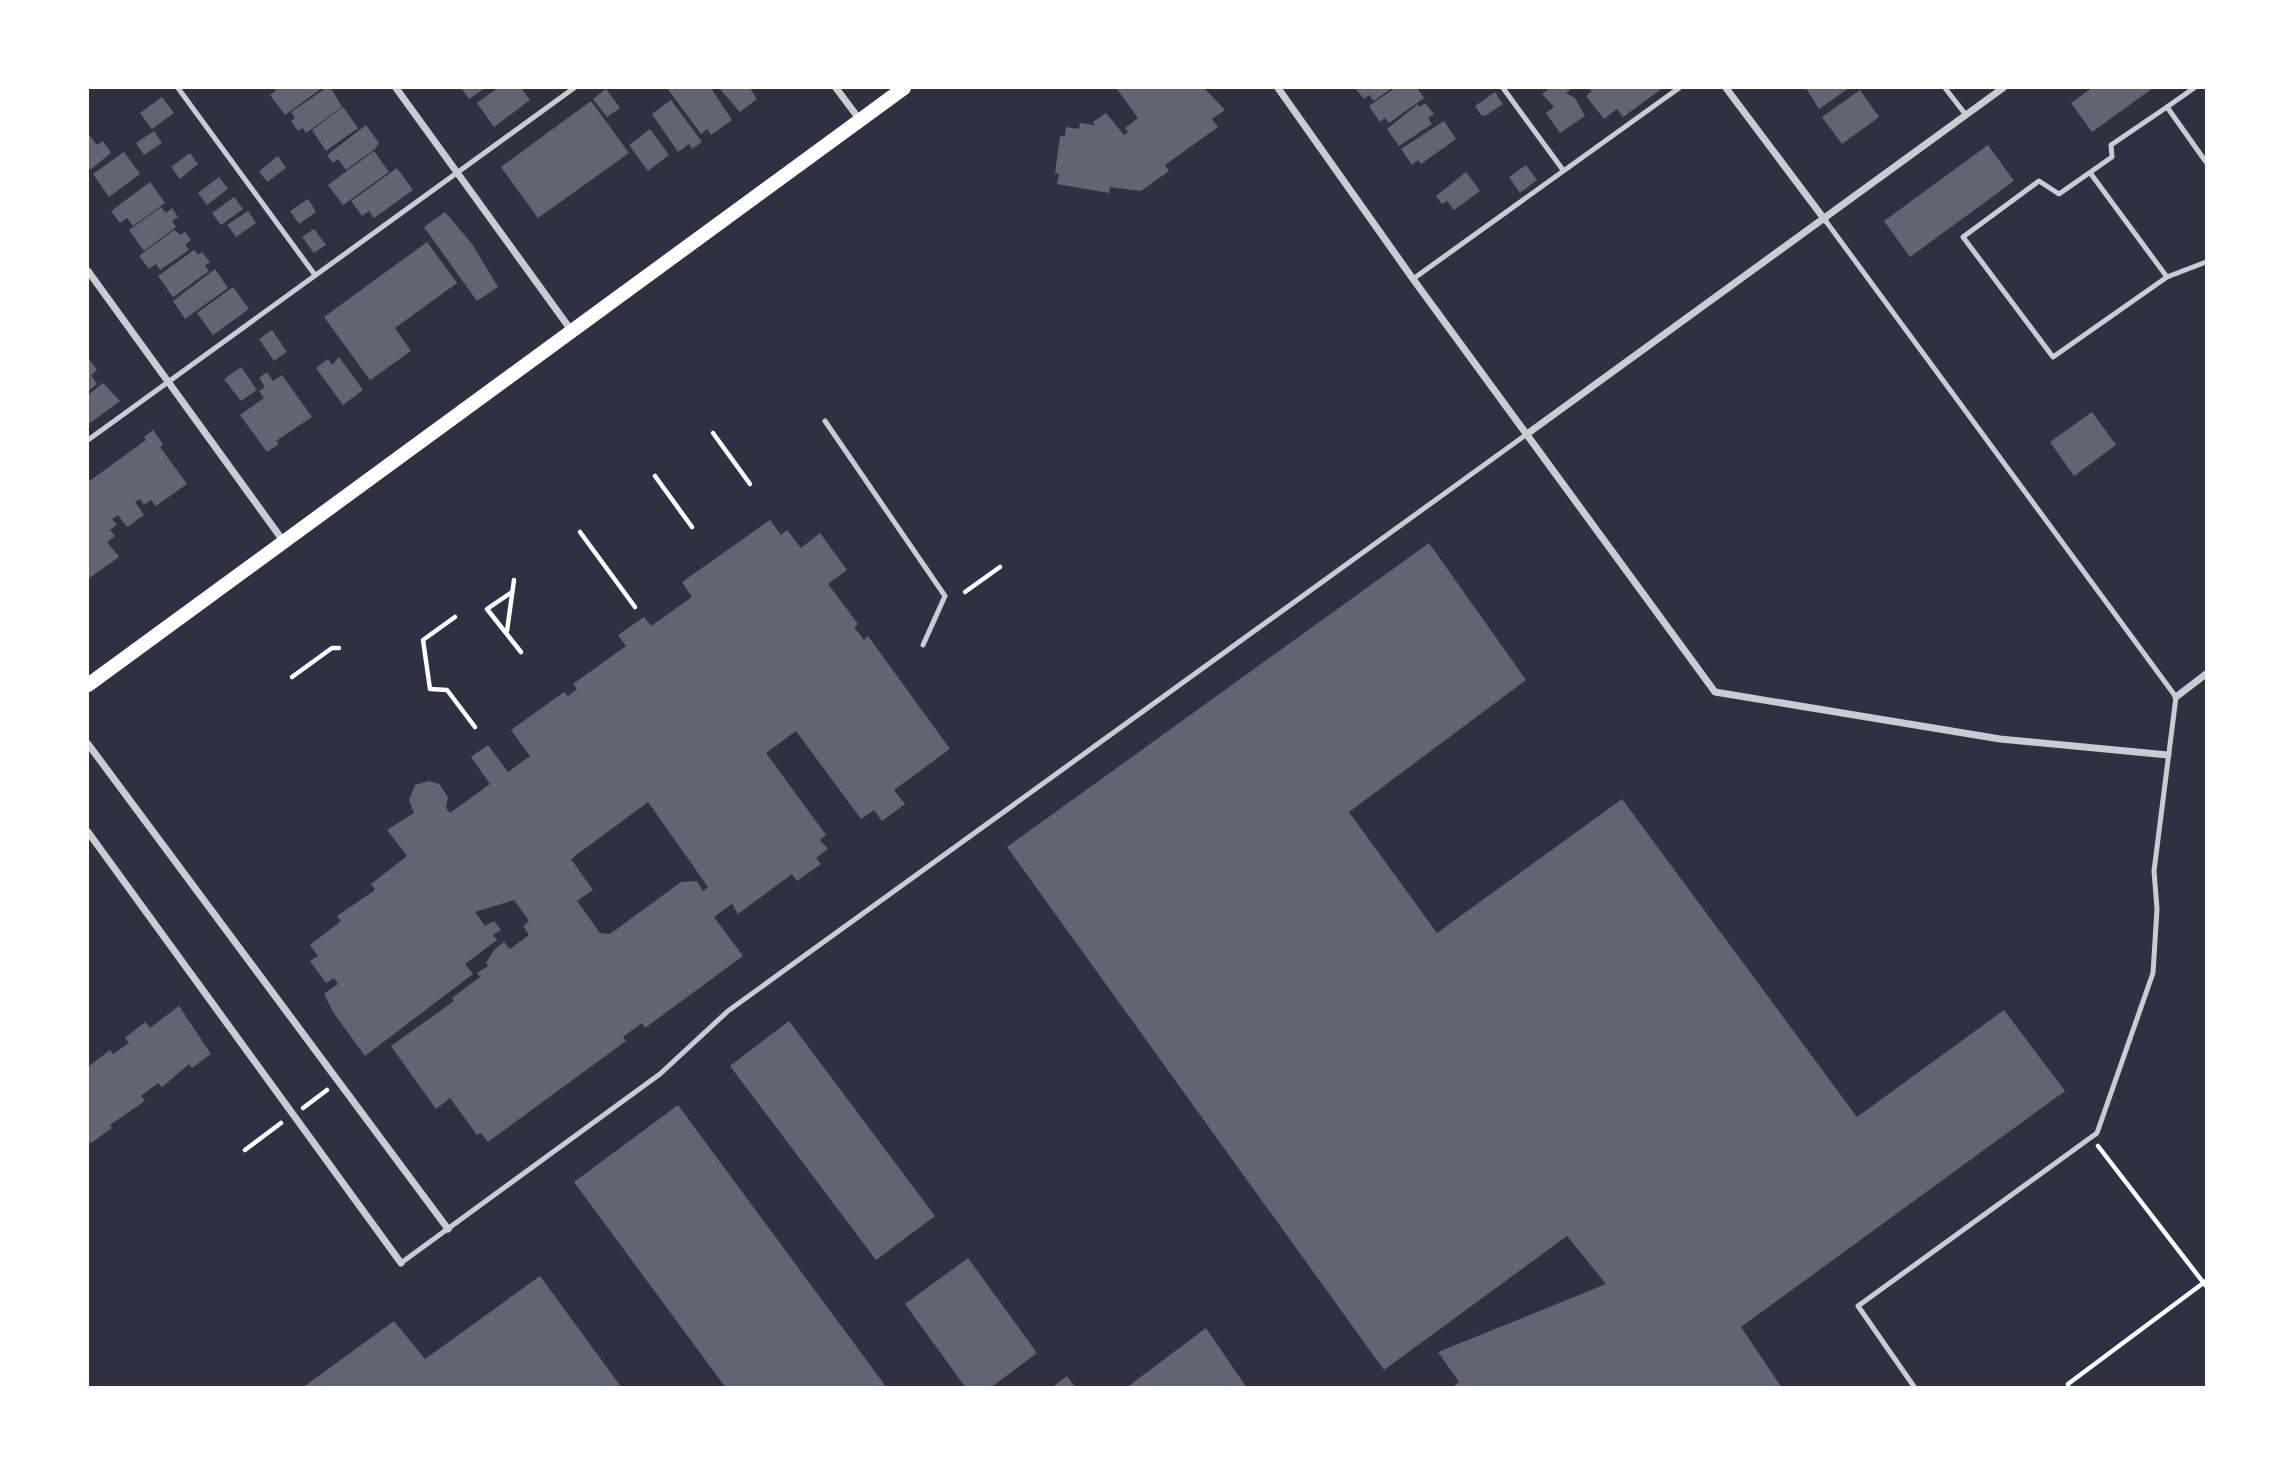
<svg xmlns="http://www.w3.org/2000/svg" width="2294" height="1475" font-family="'Crimson Pro',serif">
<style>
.building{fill:#626471;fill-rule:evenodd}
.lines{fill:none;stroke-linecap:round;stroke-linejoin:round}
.path{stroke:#fff;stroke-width:4.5}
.service{stroke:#caccd0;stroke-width:5}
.minor{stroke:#caccd0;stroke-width:7}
.secondary{stroke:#fff;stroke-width:14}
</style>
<rect width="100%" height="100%" fill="#2d3142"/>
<g class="building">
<path d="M274 88H322L285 115 270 95 276 91Z"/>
<path d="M326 88 332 90 342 107 306 133 303 128 298 131 291 121 295 118 291 112Z"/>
<path d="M461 88H485L469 99Z"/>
<path d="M498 88H521L530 100 494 127 477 103Z"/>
<path d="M667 88H711L732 120 711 135 707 129 701 134Z"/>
<path d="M719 88H750L757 99 740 112Z"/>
<path d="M1120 88H1204L1225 110 1212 119 1218 127 1165 165 1169 171 1141 191 1110 187 1109 193 1057 184 1059 174 1055 173 1060 136H1065L1066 127 1079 129 1080 123 1095 125 1093 122 1106 113 1124 135 1128 132 1125 128 1138 118 1117 89Z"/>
<path d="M1355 88H1392L1374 101 1369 95 1364 99Z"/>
<path d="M1395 88H1417L1424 98 1389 123 1385 118 1380 122 1369 106Z"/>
<path d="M1550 88H1568L1570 90 1566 93 1575 98 1585 116 1560 133 1546 113 1554 107 1542 94Z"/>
<path d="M1589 88H1663L1623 117 1617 109 1604 119 1586 96 1592 91Z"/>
<path d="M1806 88H1849L1819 109Z"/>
<path d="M2092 88H2153L2092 132 2071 103Z"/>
<path d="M606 89 620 108 607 117 593 99Z"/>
<path d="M1860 90 1879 117 1842 144 1822 117Z"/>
<path d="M1495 92 1503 104 1485 116 1481 115 1475 106Z"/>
<path d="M162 97 174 113 152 129 140 113Z"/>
<path d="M671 100 702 142 692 149 689 144 678 152 652 114Z"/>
<path d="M591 101 629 153 538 218 501 167Z"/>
<path d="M1425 103 1434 114 1428 118 1432 124 1399 146 1387 129 1418 104 1419 107Z"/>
<path d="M343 107 358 128 326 151 312 130Z"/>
<path d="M1444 121 1456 139 1421 164 1418 160 1412 165 1401 149Z"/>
<path d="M366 125 379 143 375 149 346 170 338 159 333 163 327 155Z"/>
<path d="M650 129 669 155 648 171 629 145Z"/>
<path d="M154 131 162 143 144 155 136 143Z"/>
<path d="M89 135 97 145 103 141 111 153 90 170 88 166Z"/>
<path d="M1988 145 2014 181 1910 257 1884 221Z"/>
<path d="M374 151 389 172 343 205 328 185Z"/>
<path d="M124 152 140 174 109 197 93 174Z"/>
<path d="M190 153 198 164 180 179 171 167Z"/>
<path d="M278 156 286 168 267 182 259 171Z"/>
<path d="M1526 165 1537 180 1520 193 1509 177Z"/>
<path d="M397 168 413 190 374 218 369 211 362 216 351 201Z"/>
<path d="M1466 172 1480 191 1454 210 1447 201 1442 204 1436 196Z"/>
<path d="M219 177 228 189 207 205 198 193Z"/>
<path d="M150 182 165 203 133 226 127 218 120 223 111 211Z"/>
<path d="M234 197 243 209 221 225 212 213Z"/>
<path d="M308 199 316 212 299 224 290 211Z"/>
<path d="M161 207 166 213 172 208 178 217 172 221 176 227 144 251 129 230Z"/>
<path d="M248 211 256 223 236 237 227 225Z"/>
<path d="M445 212 472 244 498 287 477 301 424 227Z"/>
<path d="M314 229 326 245 314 253 302 237Z"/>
<path d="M174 230 181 235 185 231 191 240 185 245 189 250 160 270 156 264 149 269 139 256Z"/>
<path d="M427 242 457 283 395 328 411 351 370 380 324 317Z"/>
<path d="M194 250 198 255 202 252 210 262 205 266 209 271 173 297 158 276Z"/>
<path d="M215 269 228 288 185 319 173 301Z"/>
<path d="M233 287 249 309 213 335 197 313Z"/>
<path d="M272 330 287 352 274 361 259 339Z"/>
<path d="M339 357 363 390 343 405 316 368 328 359 332 365Z"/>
<path d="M89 359 97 370 91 375 97 384 88 391Z"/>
<path d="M241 367 257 390 241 401 224 379Z"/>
<path d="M267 372 273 381 282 375 312 417 276 441 279 444 267 452 240 415 264 398 259 391 265 387 259 378Z"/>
<path d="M103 383 120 401 90 423 88 422V395Z"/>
<path d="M2092 412 2116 445 2074 476 2050 442Z"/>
<path d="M153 430 163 444 160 447 187 484 156 506 151 500 144 505 140 499 135 502 144 515 127 527 118 515 112 519 117 525 110 530 115 536 107 542 119 557 88 579V482L146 440 144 437Z"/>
<path d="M770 520 781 535 787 530 801 548 820 533 847 570 828 584 858 624 854 627 864 640 868 636 950 749 894 790 905 804 882 821 874 810 861 819 796 731 766 753 826 835 820 840 828 849 816 858 821 864 797 881 792 874 738 914 732 904 714 917 743 956 645 1028 642 1023 623 1037 626 1041 488 1142 481 1133 477 1135 450 1098 436 1109 391 1046 454 1001 452 998 480 977 477 973 488 966 486 963 494 950 504 942 510 949 529 935 523 926 529 921 514 900 475 912 485 926 494 921 501 930 493 935 497 940 465 964 473 974 365 1056 333 1012 324 994 338 984 334 978 326 983 310 961 318 956 310 945 341 921 337 916 375 890 371 884 407 856 387 830 414 813 409 800 415 785 429 781 439 784 448 797 446 808 450 813 490 784 471 757 488 745 508 772 530 756 511 730 564 692 568 696 577 689 573 684 626 646 618 635 644 617 651 626 692 597 682 582ZM648 802 708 887 703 891 697 881 681 882 610 934 600 933 577 901 593 890 571 859Z"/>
<path d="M1429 543 1526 680 1349 812 1437 933 1622 799 1857 1117 2004 1010 2065 1091 1741 1327 1782 1388H1451L1459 1382 1438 1352 1606 1284 1567 1236 1384 1370 1007 847Z"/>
<path d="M179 1006 211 1054 192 1068 189 1064 162 1087 158 1083 141 1096 145 1101 110 1125 112 1128 91 1143 88 1142V1067L110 1050 113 1054 129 1043 125 1038 145 1022 150 1028Z"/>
<path d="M789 1021 935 1216 876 1260 730 1066Z"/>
<path d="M678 1105 887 1388H726L574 1182Z"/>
<path d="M968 1258 1037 1353 990 1388H966L905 1304Z"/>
<path d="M540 1276 622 1388H302L394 1321 425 1359Z"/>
<path d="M1206 1328 1247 1388H1126Z"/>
<path d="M1067 1376 1076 1388H1051Z"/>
</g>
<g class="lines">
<g class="path">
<path d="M713 433 750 484"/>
<path d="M655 476 692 527"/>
<path d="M580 532 635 607"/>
<path d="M512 592 487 609 521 652"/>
<path d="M965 592 1000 567"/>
<path d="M455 617 423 640 430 689 447 690 475 727"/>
<path d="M507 631 514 580"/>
<path d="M292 677 332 648H339"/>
<path d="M303 1108 327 1090"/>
<path d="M2098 1146 2206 1286"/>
<path d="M245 1150 281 1123"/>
<path d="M2068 1388V1384L2206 1281"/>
</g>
<g class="service">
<path d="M178 88 315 275"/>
<path d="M1503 88 1563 170"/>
<path d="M1945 88 1966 115"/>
<path d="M2194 88 2167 107 2206 162"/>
<path d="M2167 107 2111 145 2112 157 2059 194 2039 181 1963 237 2053 357 2167 277 2206 262"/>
<path d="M2091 174 2167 277"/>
<path d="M1825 220 2176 697 2154 871 2157 909 2153 973 2097 1133 1858 1306 1915 1388"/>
<path d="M1413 279 1679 88"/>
<path d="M825 421 945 596 923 645"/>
<path d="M88 440 574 88"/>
<path d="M401 1263 660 1074 728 1011 1527 434"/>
</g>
<g class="minor">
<path d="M396 88 571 330"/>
<path d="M836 88 860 120"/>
<path d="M1278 88 1413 279 1715 692 2000 739 2168 755"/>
<path d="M1726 88 1825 220"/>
<path d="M88 271 284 542"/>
<path d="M1527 434 2003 88"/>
<path d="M2176 697 2206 674"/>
<path d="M88 744 448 1229"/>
<path d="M88 832 401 1263"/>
</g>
<path class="secondary" d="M88 685 904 88"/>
</g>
<rect width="2294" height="1475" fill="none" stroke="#ffffff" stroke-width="178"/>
</svg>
